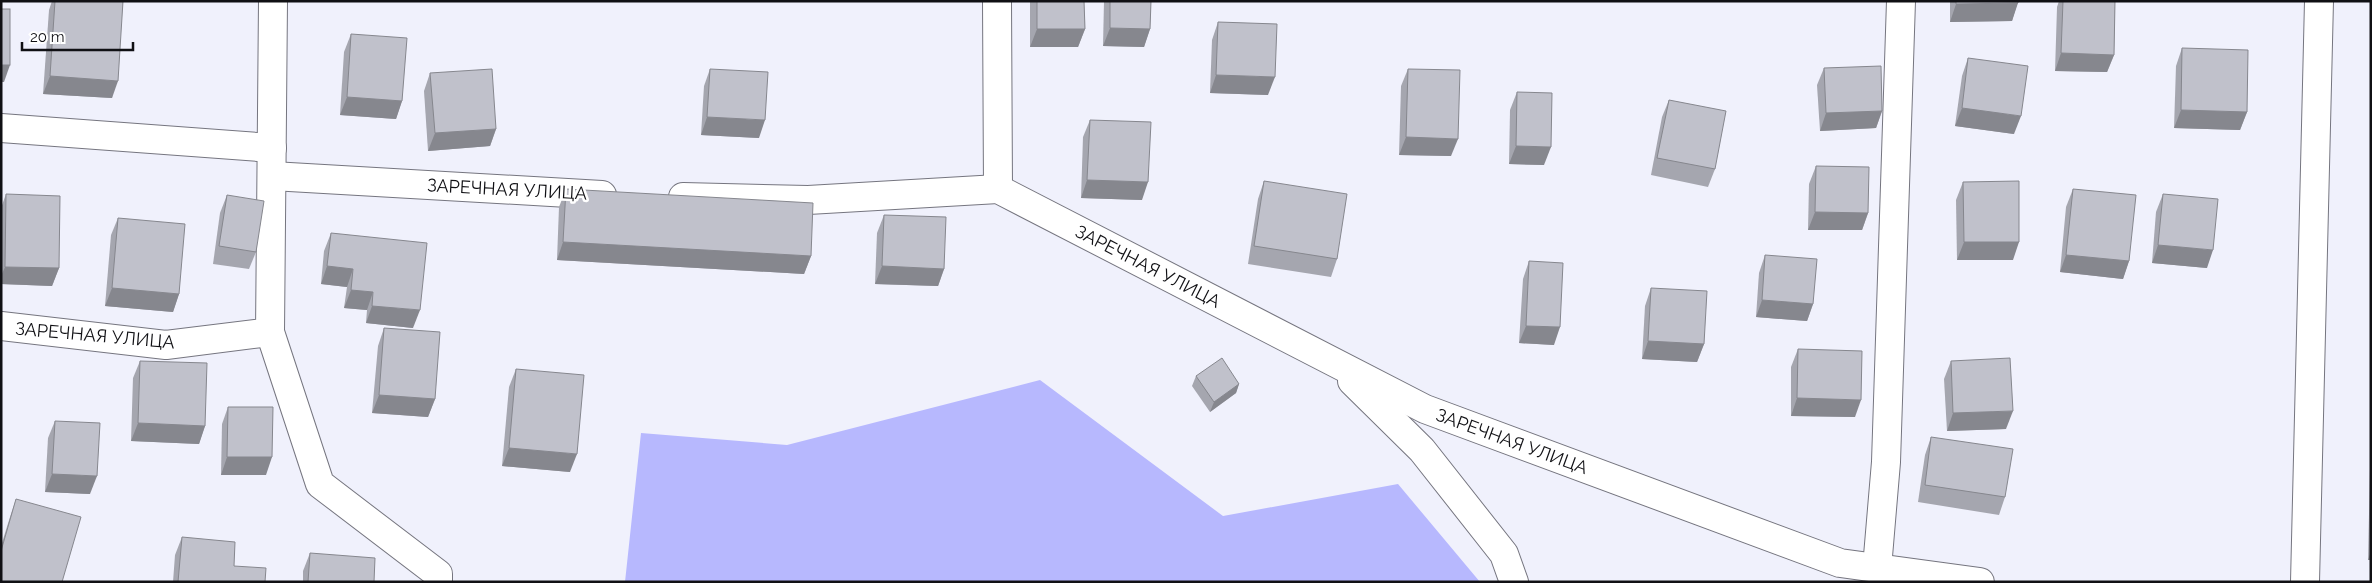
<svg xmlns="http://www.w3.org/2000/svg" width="2372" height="583" font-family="Raleway,sans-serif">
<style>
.forest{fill:#b7b8fe}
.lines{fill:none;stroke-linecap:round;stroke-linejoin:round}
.minor-casing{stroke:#75757f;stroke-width:30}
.minor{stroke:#fff;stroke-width:28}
.wall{fill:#a5a6af}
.shaded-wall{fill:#86878e}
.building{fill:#c0c1cb;stroke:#86878e}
.labels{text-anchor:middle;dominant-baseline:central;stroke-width:5;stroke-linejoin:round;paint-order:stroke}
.street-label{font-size:18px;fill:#101014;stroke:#fff}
</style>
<rect width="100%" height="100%" fill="#f0f1fc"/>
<path class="forest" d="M1040 380 1223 516 1398 484 1480 582H625L641 433 787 445Z"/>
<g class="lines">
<defs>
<g id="minor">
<path d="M997 1 998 189"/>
<path d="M1 128 272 148"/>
<path d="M272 176 602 195"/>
<path d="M683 197 808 200 998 189 1425 409 1840 563 1980 582"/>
<path d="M1 326 166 345 270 332 273 1"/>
<path d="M270 332 320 484 438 574V582"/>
<path d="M1352 381 1422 450 1504 554 1514 582"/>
<path d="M1877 568 1886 462 1901 1"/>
<path d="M2305 582 2319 1"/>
</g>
</defs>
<use href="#minor" class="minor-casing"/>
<use href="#minor" class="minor"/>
</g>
<g class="wall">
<path d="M52 1H123L112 98 43 94 49 10Z"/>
<path d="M1030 1H1084L1085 29 1078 47H1030Z"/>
<path d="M1104 1H1151L1150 29 1144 47 1103 46Z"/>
<path d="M1950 1H2018L2012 21 1950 22Z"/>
<path d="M2059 1H2115L2114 55 2107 72 2055 71 2057 7Z"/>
<path d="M1218 22 1268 95 1210 93 1212 40Z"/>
<path d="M351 34 402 101 396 119 340 115 344 52Z"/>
<path d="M2182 48 2247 112 2240 130 2174 128 2176 66Z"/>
<path d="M1968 58 2014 134 1955 126 1962 76Z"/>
<path d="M1824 68 1882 111 1876 128 1820 131 1817 85Z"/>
<path d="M710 69 759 138 701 135 704 86Z"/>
<path d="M1408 69 1451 156 1399 155 1401 86Z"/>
<path d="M430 73 496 129 490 146 428 151 424 91Z"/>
<path d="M1517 92 1544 165 1509 164 1510 110Z"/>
<path d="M1669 100 1715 169 1708 187 1651 175 1662 117Z"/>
<path d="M1090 120 1142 200 1081 198 1083 137Z"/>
<path d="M1816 166 1868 213 1862 230H1808L1809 184Z"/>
<path d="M1264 181 1337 259 1331 277 1248 264 1258 199Z"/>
<path d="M1963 182 2013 260H1957L1956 200Z"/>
<path d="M566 189 811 256 804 274 557 260 559 207Z"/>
<path d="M2073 189 2129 261 2123 279 2060 272 2066 207Z"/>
<path d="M6 194 59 268 52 286 1 284V208Z"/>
<path d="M2163 194 2207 268 2152 263 2156 212Z"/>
<path d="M227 195 256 252 249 269 213 264 220 213Z"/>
<path d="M884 215 944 269 938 286 875 284 877 233Z"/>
<path d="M118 218 179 294 173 312 105 306 111 235Z"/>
<path d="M331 233 413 328 366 323 367 310 344 308 347 287 321 284 324 251Z"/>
<path d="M1765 255 1813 304 1807 321 1756 317 1759 273Z"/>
<path d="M1529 261 1554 345 1519 343 1523 279Z"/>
<path d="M1651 288 1704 344 1697 362 1642 359 1645 306Z"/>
<path d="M384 328 435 399 428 417 372 413 378 346Z"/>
<path d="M1798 349 1855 417 1791 416V367Z"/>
<path d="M140 361 205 426 199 444 131 441 133 378Z"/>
<path d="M1951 361 2006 429 1947 431 1944 379Z"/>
<path d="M516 369 570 472 502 466 509 387Z"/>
<path d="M1196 376 1239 384 1236 393 1210 412 1192 386Z"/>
<path d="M228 407 266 475H221L222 424Z"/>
<path d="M55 421 90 494 45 492 48 438Z"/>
<path d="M2371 423V560H2368Z"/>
<path d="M1931 437 2005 497 1999 515 1918 502 1925 455Z"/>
<path d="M16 499 1 582V546L10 517Z"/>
<path d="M182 537 234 566 265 582H173L175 555Z"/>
<path d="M310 553 374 582H303V571Z"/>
</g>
<g class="shaded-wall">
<path d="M2018 3 2012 21 1950 22 1956 4Z"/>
<path d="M1110 28 1150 29 1144 47 1103 46Z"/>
<path d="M1037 29H1085L1078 47H1030Z"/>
<path d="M2061 53 2114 55 2107 72 2055 71Z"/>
<path d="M1 65H10L4 82H1Z"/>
<path d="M1216 75 1275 77 1268 95 1210 93Z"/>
<path d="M50 76 118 81 112 98 43 94Z"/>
<path d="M347 97 402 101 396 119 340 115Z"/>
<path d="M1962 108 2021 116 2014 134 1955 126Z"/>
<path d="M2181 110 2247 112 2240 130 2174 128Z"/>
<path d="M1882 111 1876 128 1820 131 1826 113Z"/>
<path d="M707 117 765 120 759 138 701 135Z"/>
<path d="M496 129 490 146 428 151 435 133Z"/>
<path d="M1406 137 1458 139 1451 156 1399 155Z"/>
<path d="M1516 146 1551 147 1544 165 1509 164Z"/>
<path d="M1087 180 1148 182 1142 200 1081 198Z"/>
<path d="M1815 212 1868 213 1862 230H1808Z"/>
<path d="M563 242 811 256 804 274 557 260Z"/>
<path d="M1964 242H2019L2013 260H1957Z"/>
<path d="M2158 245 2213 250 2207 268 2152 263Z"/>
<path d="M2066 255 2129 261 2123 279 2060 272Z"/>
<path d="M327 266 353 269 347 287 321 284Z"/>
<path d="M882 266 944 269 938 286 875 284Z"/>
<path d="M5 267 59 268 52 286 1 284V276Z"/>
<path d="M112 288 179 294 173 312 105 306Z"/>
<path d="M351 290 373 292 367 310 344 308Z"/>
<path d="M1762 300 1813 304 1807 321 1756 317Z"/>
<path d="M372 306 420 310 413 328 366 323Z"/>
<path d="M1526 326 1560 327 1554 345 1519 343Z"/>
<path d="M1648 341 1704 344 1697 362 1642 359Z"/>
<path d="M1239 384 1236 393 1210 412 1214 402Z"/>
<path d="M379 395 435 399 428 417 372 413Z"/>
<path d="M1797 398 1861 400 1855 417 1791 416Z"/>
<path d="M2013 411 2006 429 1947 431 1953 413Z"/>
<path d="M138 423 205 426 199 444 131 441Z"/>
<path d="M509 448 577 454 570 472 502 466Z"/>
<path d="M227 457H272L266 475H221Z"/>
<path d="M52 474 97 476 90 494 45 492Z"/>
<path d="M2371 551V560H2368Z"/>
</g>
<g class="building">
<path d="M55 1H123L118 81 50 76Z"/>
<path d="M1037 1H1084L1085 29H1037Z"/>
<path d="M1110 1H1151L1150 29 1110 28Z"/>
<path d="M1956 1H2018V3L1956 4Z"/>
<path d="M2063 1H2115L2114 55 2061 53Z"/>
<rect x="1" y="9" width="9" height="56"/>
<path d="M1218 22 1277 24 1275 77 1216 75Z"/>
<path d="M351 34 407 38 402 101 347 97Z"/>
<path d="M2182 48 2248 50 2247 112 2181 110Z"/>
<path d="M1968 58 2028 66 2021 116 1962 108Z"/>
<path d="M1881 66 1882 111 1826 113 1824 68Z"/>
<path d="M492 69 496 129 435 133 430 73Z"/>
<path d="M710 69 768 72 765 120 707 117Z"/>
<path d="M1408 69 1460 70 1458 139 1406 137Z"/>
<path d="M1517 92 1552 93 1551 147 1516 146Z"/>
<path d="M1669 100 1726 111 1715 169 1657 158Z"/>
<path d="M1090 120 1151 122 1148 182 1087 180Z"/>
<path d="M1816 166 1869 167 1868 213 1815 212Z"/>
<path d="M1264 181 1347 194 1337 259 1254 246Z"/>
<path d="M2019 181V242H1964L1963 182Z"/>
<path d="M566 189 813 203 811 256 563 242Z"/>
<path d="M2073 189 2136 195 2129 261 2066 255Z"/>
<path d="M6 194 60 196 59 268 5 267Z"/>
<path d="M2163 194 2218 199 2213 250 2158 245Z"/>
<path d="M227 195 264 201 256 252 219 246Z"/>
<path d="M884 215 946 217 944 269 882 266Z"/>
<path d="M118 218 185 224 179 294 112 288Z"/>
<path d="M331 233 427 243 420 310 372 306 373 292 351 290 353 269 327 266Z"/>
<path d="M1765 255 1817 259 1813 304 1762 300Z"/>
<path d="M1529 261 1563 263 1560 327 1526 326Z"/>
<path d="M1651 288 1707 291 1704 344 1648 341Z"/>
<path d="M384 328 440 332 435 399 379 395Z"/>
<path d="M1798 349 1862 351 1861 400 1797 398Z"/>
<path d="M1222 358 1239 384 1214 402 1196 376Z"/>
<path d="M2010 358 2013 411 1953 413 1951 361Z"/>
<path d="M140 361 207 363 205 426 138 423Z"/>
<path d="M516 369 584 375 577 454 509 448Z"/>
<path d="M228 407H273L272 457H227Z"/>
<path d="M55 421 100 423 97 476 52 474Z"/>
<path d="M1931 437 2013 449 2005 497 1925 485Z"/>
<path d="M16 499 81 517 62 582H1V551Z"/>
<path d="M182 537 235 542 234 566 266 568 265 582H178Z"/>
<path d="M310 553 375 558 374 582H308Z"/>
</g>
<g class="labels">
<g class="street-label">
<text transform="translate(507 189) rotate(3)">ЗАРЕЧНАЯ УЛИЦА</text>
<text transform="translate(1148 266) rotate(27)">ЗАРЕЧНАЯ УЛИЦА</text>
<text transform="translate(95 335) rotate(5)">ЗАРЕЧНАЯ УЛИЦА</text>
<text transform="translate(1512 441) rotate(20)">ЗАРЕЧНАЯ УЛИЦА</text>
</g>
</g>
<rect width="2372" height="583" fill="none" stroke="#101014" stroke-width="5"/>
<path d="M22 42v8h111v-8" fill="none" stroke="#101014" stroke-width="2.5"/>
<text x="30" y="42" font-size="15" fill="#101014" stroke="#ffffff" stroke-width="4" paint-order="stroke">20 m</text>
</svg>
